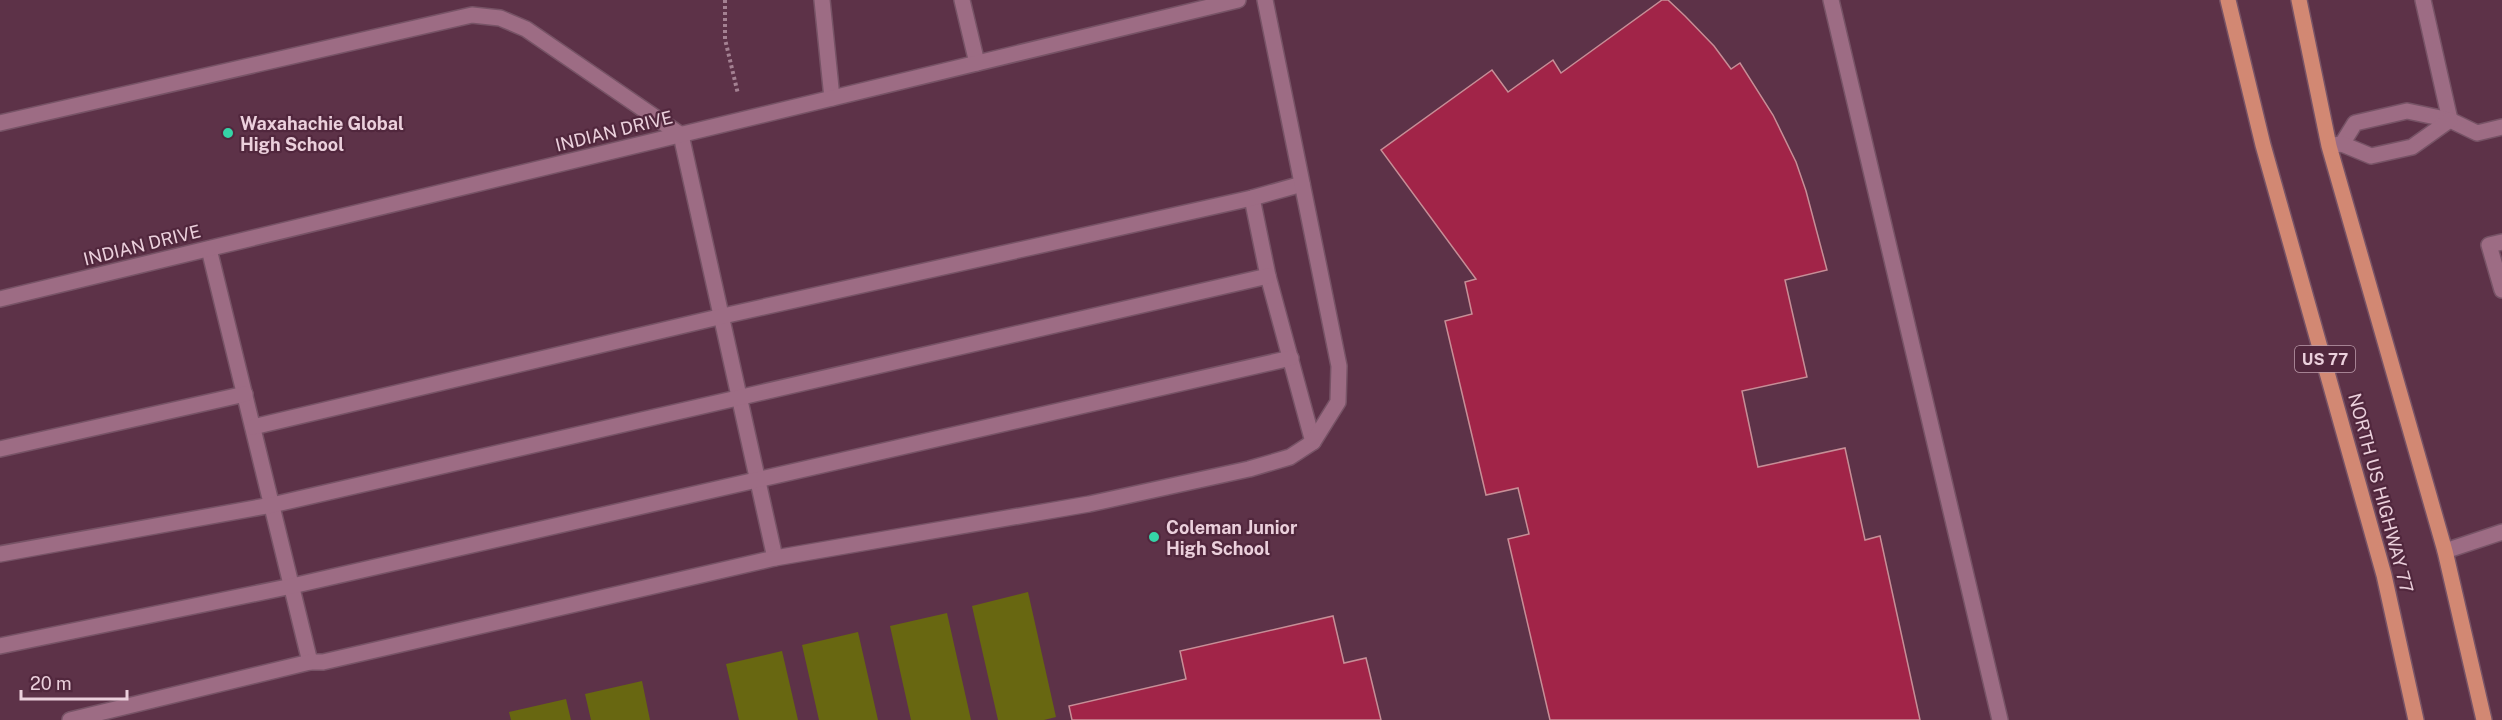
<svg xmlns="http://www.w3.org/2000/svg" width="2502" height="720" font-family="'Public Sans',sans-serif">
<style>
.green{fill:#686711}
.building{fill:#a12448;stroke:#c78e97;stroke-width:1.5}
.lines{fill:none;stroke-linecap:round;stroke-linejoin:round}
.minor-casing{stroke:#775366;stroke-width:18}
.major-casing{stroke:#775366;stroke-width:18}
.path{stroke:#a48192;stroke-width:4;stroke-dasharray:3 3;stroke-linecap:butt}
.minor{stroke:#9d6c84;stroke-width:15}
.major{stroke:#d28873;stroke-width:15}
.poi-dot{fill:#35d4a7;stroke:#51273d;stroke-width:2}
.labels{text-anchor:middle;dominant-baseline:central;stroke-width:4.5;stroke-linejoin:round;paint-order:stroke}
.shield{fill:#51273d;stroke:#bd9dac;stroke-width:1.5}
.shield-label{font-size:16px;font-weight:bold;fill:#ebd0dc}
.poi-label{font-size:18px;font-weight:bold;fill:#ebd0dc;stroke:#51273d;text-anchor:start}
.street-label{font-size:18px;fill:#ebd0dc;stroke:#51273d}
</style>
<rect width="100%" height="100%" fill="#5d3248"/>
<g class="green">
<path d="M1028 592 1056 717 1044 720H998L972 606Z"/>
<path d="M947 613 971 720H911L890 626Z"/>
<path d="M858 632 878 720H819L802 645Z"/>
<path d="M782 651 798 720H739L726 664Z"/>
<path d="M642 681 650 720H591L585 694Z"/>
<path d="M566 699 571 720H511L509 712Z"/>
</g>
<g class="building">
<path d="M1662 0H1668L1685 16 1714 46 1731 69 1740 63 1773 115 1796 162 1806 191 1827 270 1785 280 1807 377 1742 391 1758 467 1845 448 1865 540 1880 536 1920 720H1550L1508 539 1529 534 1518 488 1486 495 1445 321 1472 314 1465 282 1476 279 1381 150 1492 70 1508 92 1553 60 1561 73Z"/>
<path d="M1333 616 1344 663 1366 658 1381 720H1072L1069 706 1186 679 1180 651Z"/>
</g>
<g class="lines">
<defs>
<g id="minor">
<path d="M822 0 832 98"/>
<path d="M962 0 977 63"/>
<path d="M1831 0 2000 720"/>
<path d="M2423 0 2450 120"/>
<path d="M0 123 472 15 500 18 526 29 681 135 775 558"/>
<path d="M2342 144 2355 123 2407 111 2450 120 2477 133 2502 127"/>
<path d="M2333 145 2342 144 2371 156 2412 147 2450 120"/>
<path d="M1252 198 1268 276 1313 442"/>
<path d="M2502 242 2489 245 2502 290"/>
<path d="M209 249 310 662"/>
<path d="M0 299 1238 0"/>
<path d="M253 427 723 316 1252 198 1302 184"/>
<path d="M0 449 245 394"/>
<path d="M2445 551 2502 532"/>
<path d="M0 554 272 505 1268 276"/>
<path d="M0 646 292 586 1291 358"/>
<path d="M70 720 310 662H323L775 558 1089 504 1249 469 1290 457 1313 442 1338 402 1339 366 1265 0"/>
</g>
<g id="major">
<path d="M2228 0 2263 145 2384 575 2416 720"/>
<path d="M2299 0 2329 146 2445 551 2484 720"/>
</g>
</defs>
<use href="#minor" class="minor-casing"/>
<use href="#major" class="major-casing"/>
<path class="path" d="M725 0V39L738 94"/>
<use href="#minor" class="minor"/>
<use href="#major" class="major"/>
</g>
<g class="poi-dot">
<circle cx="228" cy="133" r="6"/>
<circle cx="1154" cy="537" r="6"/>
</g>
<g class="labels">
<rect class="shield" x="2295" y="346" width="60" height="26" rx="4.5"/>
<g class="shield-label">
<text x="2325" y="359">US 77</text>
</g>
<g class="poi-label">
<text x="240" y="123">Waxahachie Global<tspan x="240" dy="21">High School</tspan></text>
<text x="1166" y="527">Coleman Junior<tspan x="1166" dy="21">High School</tspan></text>
</g>
<g class="street-label">
<text transform="translate(614 131) rotate(-14)">INDIAN DRIVE</text>
<text transform="translate(142 245) rotate(-14)">INDIAN DRIVE</text>
<text transform="translate(2381 493) rotate(75)">NORTH US HIGHWAY 77</text>
</g>
</g>
<path d="M21 690v9h106v-9" fill="none" stroke="#ebd0dc" stroke-width="3"/>
<text x="30" y="690" font-size="18" fill="#ebd0dc" stroke="#51273d" stroke-width="4.5" paint-order="stroke">20 m</text>
</svg>
